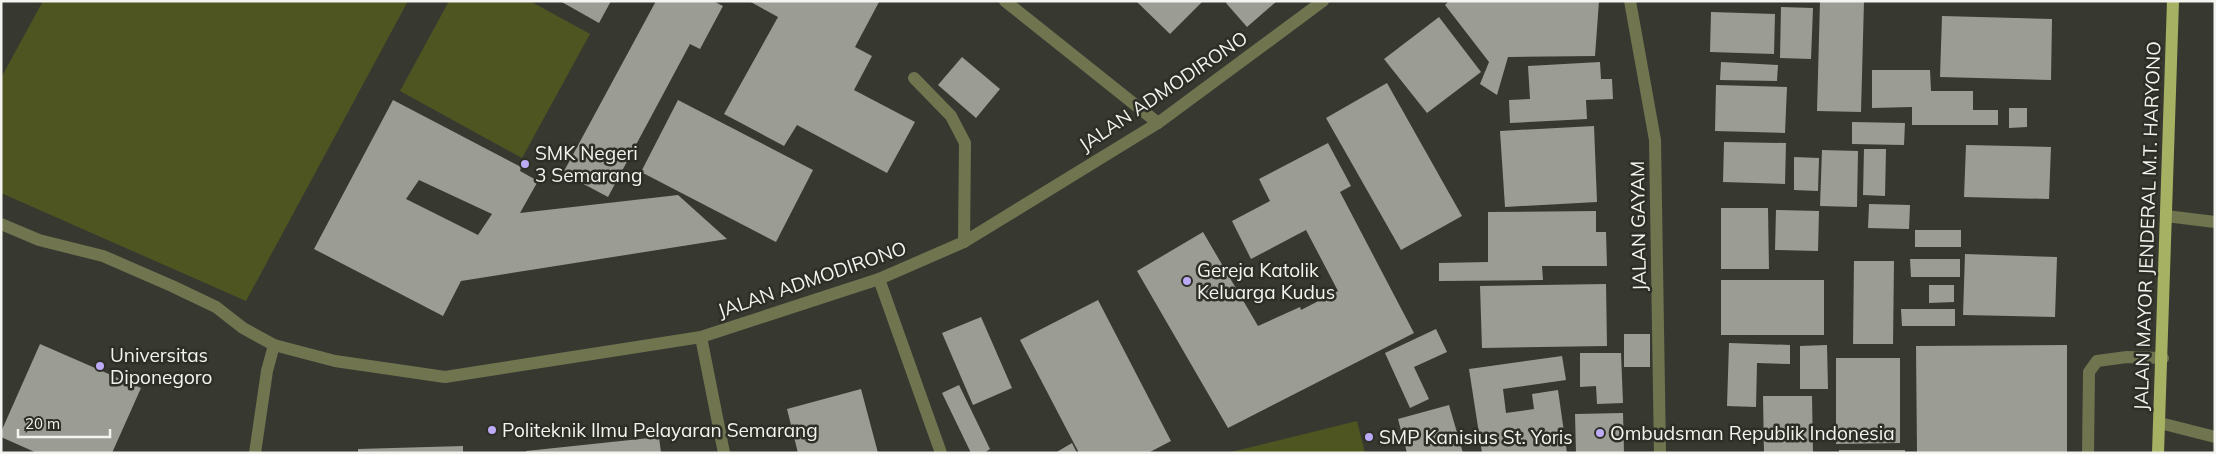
<svg xmlns="http://www.w3.org/2000/svg" width="2216" height="454" font-family="Mulish,sans-serif">
<style>
.green{fill:#4f5520}
.building{fill:#9b9d94;fill-rule:evenodd}
.lines{fill:none;stroke-linecap:round;stroke-linejoin:round}
.service{stroke:#707550;stroke-width:12}
.minor{stroke:#707550;stroke-width:12}
.primary{stroke:#a7b163;stroke-width:12}
.poi-dot{fill:#bcaaf6;stroke:#2d2f27;stroke-width:2}
.labels{text-anchor:middle;dominant-baseline:central;stroke-width:5;stroke-linejoin:round;paint-order:stroke}
.street-label{font-size:19px;fill:#f3f4ef;stroke:#2d2f27}
.poi-label{font-size:19px;fill:#f3f4ef;stroke:#2d2f27;text-anchor:start}
</style>
<rect width="100%" height="100%" fill="#373931"/>
<g class="green">
<path d="M43 1H408L246 301 1 193V78Z"/>
<path d="M449 1H530L590 34 522 158 400 91Z"/>
<path d="M1357 421 1365 453H1227Z"/>
</g>
<g class="building">
<path d="M560 1H611L599 23Z"/>
<path d="M656 1H713L723 6 700 49 690 44 608 197 563 173Z"/>
<path d="M749 1 879 2 855 47 872 56 854 90 915 122 887 173 797 125 784 146 724 114 778 17Z"/>
<path d="M1136 1H1203L1170 34Z"/>
<path d="M1228 1H1277L1247 27 1226 3Z"/>
<path d="M1449 1H1599L1595 56 1508 57 1497 95 1480 84 1489 62 1445 5Z"/>
<path d="M1820 1H1864L1861 112 1817 111Z"/>
<path d="M1781 7 1813 8 1811 59 1780 58Z"/>
<path d="M1711 12 1775 14 1774 54 1710 52Z"/>
<path d="M1942 16 2052 19 2051 80 1940 77Z"/>
<path d="M1439 17 1481 72 1427 113 1384 59Z"/>
<path d="M962 57 1000 89 976 118 938 85Z"/>
<path d="M1600 62 1601 79H1612L1613 99 1586 100 1587 119 1510 123 1509 100 1530 99 1528 66Z"/>
<path d="M1721 62 1778 65 1777 81 1720 80Z"/>
<path d="M1872 70H1930L1931 91H1973V110H1998V125H1912V107L1872 108Z"/>
<path d="M1387 83 1462 216 1401 250 1326 118Z"/>
<path d="M1716 85 1787 87 1785 133 1715 131Z"/>
<path d="M393 100 521 167 520 171 538 181 520 213 678 195 727 239 461 281 443 316 314 249ZM419 180 492 214 478 235 406 199Z"/>
<path d="M678 100 813 170 776 242 641 172Z"/>
<path d="M2009 108H2027V127L2009 128Z"/>
<path d="M1852 122 1905 123 1904 145 1852 144Z"/>
<path d="M1594 126 1597 202 1505 207 1500 131Z"/>
<path d="M1724 142 1786 143 1785 184 1723 182Z"/>
<path d="M1328 143 1351 186 1340 192 1414 333 1228 428 1137 271 1203 232 1258 326 1300 307 1301 310 1338 291 1306 230 1251 259 1232 221 1270 201 1259 179Z"/>
<path d="M1966 145 2051 147 2049 199 1964 197Z"/>
<path d="M1864 149H1886L1885 196 1863 195Z"/>
<path d="M1822 150 1858 151 1857 207 1820 206Z"/>
<path d="M1794 157 1819 158 1818 191 1794 190Z"/>
<path d="M1869 204 1910 205 1909 229 1868 228Z"/>
<path d="M1721 208H1768L1769 269H1721Z"/>
<path d="M1776 210 1819 211 1818 251 1775 250Z"/>
<path d="M1596 211V232H1606L1607 266H1542L1543 280 1439 281V263L1488 262V212Z"/>
<rect x="1915" y="230" width="46" height="17"/>
<path d="M1965 254 2057 257 2055 317 1963 315Z"/>
<path d="M1910 259H1960V277H1911Z"/>
<path d="M1854 261H1894L1893 344H1853Z"/>
<rect x="1721" y="280" width="103" height="55"/>
<path d="M1606 284 1607 346 1482 348 1480 286Z"/>
<path d="M1929 285H1954V302L1929 303Z"/>
<path d="M1098 300 1171 441 1148 453H1079L1020 340Z"/>
<path d="M1901 309H1955V326H1902Z"/>
<path d="M981 317 1012 388 973 405 942 333Z"/>
<path d="M1436 329 1447 352 1414 367 1429 399 1410 408 1385 353Z"/>
<rect x="1624" y="334" width="26" height="33"/>
<path d="M1729 343 1790 345V364L1757 363 1756 407 1727 406Z"/>
<path d="M40 344 141 388 112 453H37L1 437V432Z"/>
<path d="M1827 345 1828 389H1800V346Z"/>
<path d="M2067 345V453H1917L1916 346Z"/>
<path d="M1580 353H1621L1623 403 1597 404 1596 386 1580 387Z"/>
<path d="M1562 356 1566 380 1503 389 1506 413 1534 409 1532 394 1558 390 1567 453H1482L1469 369Z"/>
<path d="M1836 358H1900V443L1836 444Z"/>
<path d="M959 385 990 449 984 453H971L942 393Z"/>
<path d="M861 389 878 453H798L787 409Z"/>
<path d="M1763 396H1812L1813 453H1764Z"/>
<path d="M1449 405 1463 453H1407L1398 419Z"/>
<path d="M1623 413 1624 453H1576L1575 414Z"/>
<path d="M659 437 661 453H526V451Z"/>
<path d="M1072 443 1077 453H1055Z"/>
<path d="M463 446V453H358V449Z"/>
<rect x="1839" y="450" width="66" height="3"/>
</g>
<g class="lines">
<g class="service">
<path d="M914 78 951 116 965 143 964 242"/>
<path d="M2166 216 2215 222"/>
<path d="M879 279 941 453"/>
<path d="M2160 423 2215 437"/>
<path d="M2088 453 2089 372 2097 361 2127 357 2163 358"/>
</g>
<g class="minor">
<path d="M1005 1 1158 123"/>
<path d="M1630 1 1655 140 1660 453"/>
<path d="M1 224 39 240 103 256 172 286 216 307 243 328 274 345 335 361 445 377 701 337 879 279 964 242 1158 123 1323 1"/>
<path d="M701 337 724 453"/>
<path d="M255 453 267 371 274 345"/>
</g>
<path class="primary" d="M2158 453 2173 1"/>
</g>
<g class="poi-dot">
<circle cx="525" cy="164" r="5"/>
<circle cx="1187" cy="281" r="5"/>
<circle cx="100" cy="366" r="5"/>
<circle cx="492" cy="430" r="5"/>
<circle cx="1600" cy="433" r="5"/>
<circle cx="1369" cy="437" r="5"/>
</g>
<g class="labels">
<g class="street-label">
<text transform="translate(1163 91) rotate(-34)">JALAN ADMODIRONO</text>
<text transform="translate(1638 226) rotate(-91)">JALAN GAYAM</text>
<text transform="translate(2147 226) rotate(-88)">JALAN MAYOR JENDERAL M.T. HARYONO</text>
<text transform="translate(812 279) rotate(-19)">JALAN ADMODIRONO</text>
</g>
<g class="poi-label">
<text x="535" y="153">SMK Negeri<tspan x="535" dy="22">3 Semarang</tspan></text>
<text x="1197" y="270">Gereja Katolik<tspan x="1197" dy="22">Keluarga Kudus</tspan></text>
<text x="110" y="355">Universitas<tspan x="110" dy="22">Diponegoro</tspan></text>
<text x="502" y="430">Politeknik Ilmu Pelayaran Semarang</text>
<text x="1610" y="433">Ombudsman Republik Indonesia</text>
<text x="1379" y="437">SMP Kanisius St. Yoris</text>
</g>
</g>
<rect width="2216" height="454" fill="none" stroke="#f3f4ef" stroke-width="5"/>
<path d="M18 429v8h92v-8" fill="none" stroke="#f3f4ef" stroke-width="2.5"/>
<text x="25" y="429" font-size="15" fill="#f3f4ef" stroke="#2d2f27" stroke-width="4" paint-order="stroke">20 m</text>
</svg>
